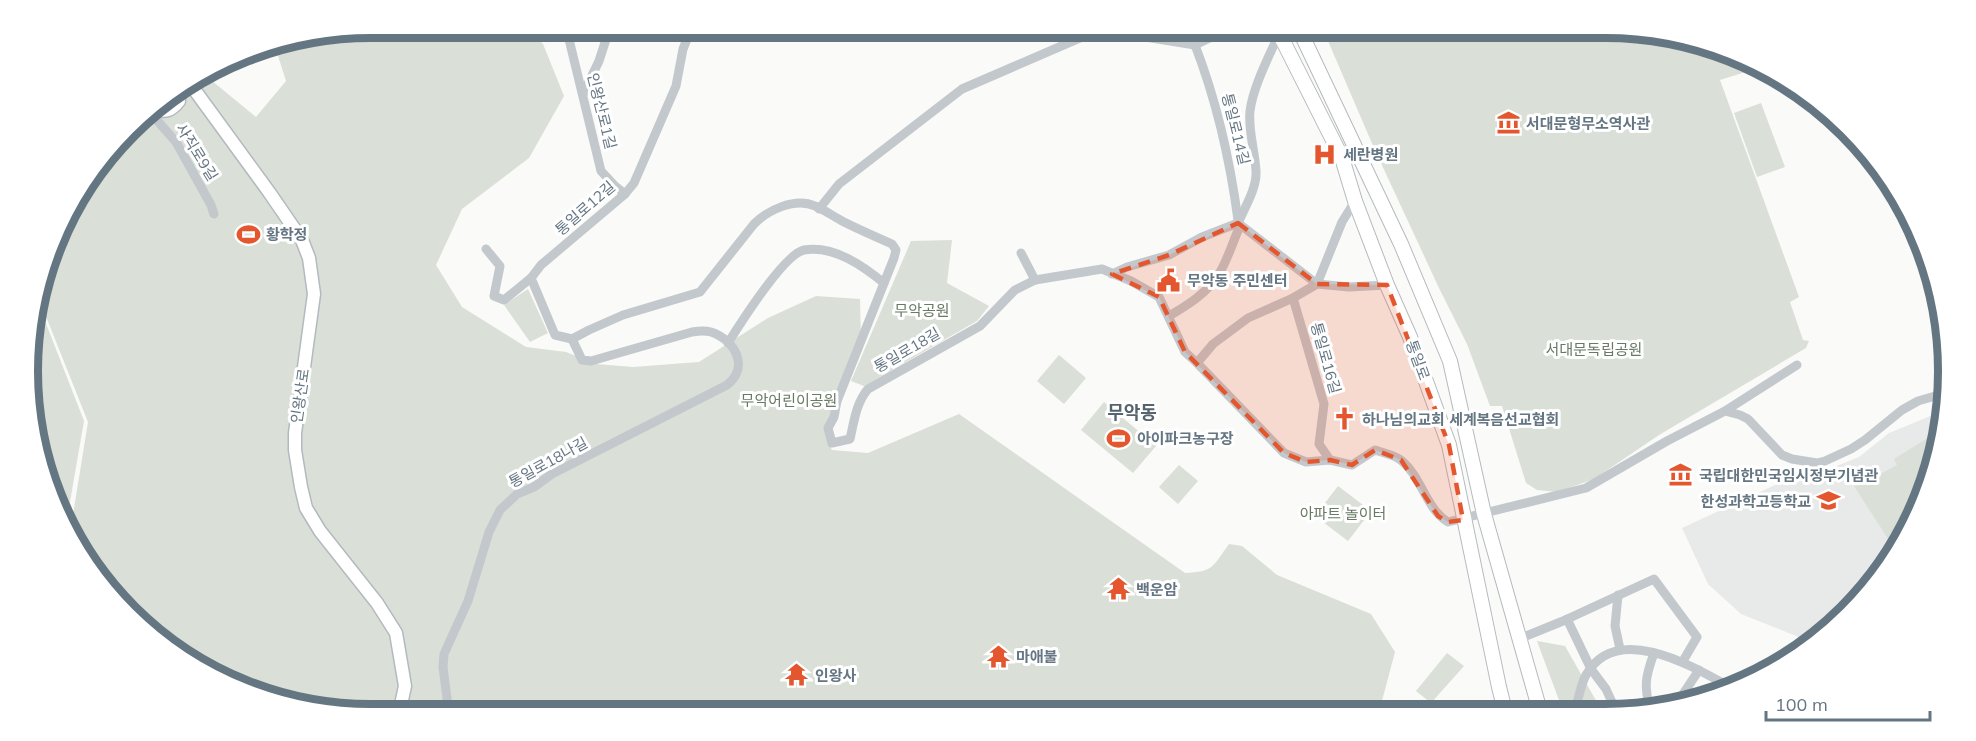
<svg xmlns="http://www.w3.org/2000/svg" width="1976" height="741" font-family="Mulish,'Noto Sans KR',sans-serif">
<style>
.built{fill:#e8e9e9}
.green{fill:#dadfd7}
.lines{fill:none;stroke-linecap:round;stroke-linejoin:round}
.secondary-casing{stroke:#b3babf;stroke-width:15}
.primary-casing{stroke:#b5babe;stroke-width:16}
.street{stroke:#c3c8cc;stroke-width:9}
.secondary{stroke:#fff;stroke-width:12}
.primary{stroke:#fff;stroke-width:14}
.marked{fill:#e4572e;fill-opacity:0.2;stroke:#e4572e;stroke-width:4.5;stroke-dasharray:12 8;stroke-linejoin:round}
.labels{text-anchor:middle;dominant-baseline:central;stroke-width:6;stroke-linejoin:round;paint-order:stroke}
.street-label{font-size:15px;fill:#657683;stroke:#fff}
.poi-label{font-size:15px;font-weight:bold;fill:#657683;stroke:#fff;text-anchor:start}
.park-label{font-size:15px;fill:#687a64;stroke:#fff}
.quarter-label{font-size:18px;font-weight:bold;fill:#57646e;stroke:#fff}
.rim{fill:none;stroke:#657683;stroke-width:8}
</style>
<rect width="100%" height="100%" fill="#fafaf8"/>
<path class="built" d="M1940 412 1937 460 1891 561 1832 629 1811 642 1741 614 1708 584 1682 528 1801 473 1814 475 1859 457 1889 433Z"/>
<g class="green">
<path d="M371 27H525L543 44 564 96 529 158 462 209 436 265 462 307 526 347 566 352 596 364 633 367 699 362 768 318 816 296 860 299 861 341 827 440 832 450 868 453 959 414 1185 573C1214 572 1213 566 1229 544L1242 546 1277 575 1371 614 1395 652 1379 712 371 714 281 702 162 643 85 561 71 527 88 422 39 299 73 199 144 112 206 76 256 117 286 81 274 43Z"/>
<path d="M1322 27H1606L1695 39 1755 69 1720 80 1799 297 1790 302 1803 340 1809 341 1806 348 1659 435 1594 479 1557 492 1537 490 1526 483 1502 406H1490L1467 344 1439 288 1374 148Z"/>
<path d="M1761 103 1785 167 1757 177 1734 113Z"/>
<path d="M952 240 947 283 989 306 977 321 864 386 851 381 911 241Z"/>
<path d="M528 289 548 333 530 342 504 305Z"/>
<path d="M38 303 84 421 67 519 34 438 30 325Z"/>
<path d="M1059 355 1086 378 1064 404 1037 381Z"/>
<path d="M1104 402 1156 446 1133 473 1081 430Z"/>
<path d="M1939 431 1937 460 1901 540 1892 545 1854 486 1860 485 1897 465 1894 459Z"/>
<path d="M1179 465 1198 481 1178 504 1159 487Z"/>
<path d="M1338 486 1371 511 1348 541 1315 516Z"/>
<path d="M1537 641 1565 646 1602 711H1563Z"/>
<path d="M1447 653 1464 666 1431 703 1416 691Z"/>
</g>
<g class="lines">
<defs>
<g id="secondary">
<path d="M191 85 269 192 302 240 309 258 314 294 295 433V450L301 487 306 508 320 531 377 603 396 633 405 686 399 714"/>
<path d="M149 109C164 111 169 114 179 101L178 92"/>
</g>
<g id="primary">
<path d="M1276 27 1342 158 1355 201 1387 285 1410 337 1449 445 1499 687 1505 711"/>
<path d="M1298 27 1401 244 1450 361 1484 514 1540 711"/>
</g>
</defs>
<use href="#secondary" class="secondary-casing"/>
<use href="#primary" class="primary-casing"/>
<g class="street">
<path d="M566 27 601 171 615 186 625 194"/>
<path d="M1088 27 1096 31 1133 35 1195 45 1233 27"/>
<path d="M568 37 590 32 591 27"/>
<path d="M1195 45C1217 102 1230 160 1238 220"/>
<path d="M583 94 599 61 610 27"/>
<path d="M148 110 176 142 211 205 214 214"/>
<path d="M819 209 839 184 962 89 1096 31"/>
<path d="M1238 223 1317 284 1342 222 1355 201"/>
<path d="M486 249 500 266 494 296 504 300 531 278 541 265 625 194 634 183 676 86 683 49 692 27"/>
<path d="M1021 253 1035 280"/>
<path d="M1112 274 1127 267 1169 255 1202 237 1238 223C1245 207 1257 188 1256 171 1255 151 1248 131 1250 111 1253 87 1269 56 1279 34"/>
<path d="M531 278 555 335 572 339 589 330 623 315 700 292 754 224C768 210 795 197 815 206 825 210 834 217 844 222 860 230 876 237 892 244L896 250 894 258 837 401 834 417 828 428 832 443 850 439C854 422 856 403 868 389L980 326 1015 290 1035 280 1102 269 1131 281 1159 297 1185 352 1197 363 1284 453 1306 462 1330 460 1352 465 1375 450C1383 453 1396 455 1402 461 1422 478 1426 509 1448 522L1586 488 1667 441 1725 411 1740 415 1748 419 1782 455 1792 459 1817 463 1825 461 1851 449 1865 440 1902 410 1918 401 1942 394"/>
<path d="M1293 298 1324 404 1319 444 1330 460"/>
<path d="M1169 316C1188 305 1207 293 1219 274 1228 259 1233 241 1240 226"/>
<path d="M728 343C740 324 784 254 804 250 834 245 863 266 884 283"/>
<path d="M1197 363 1213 344 1248 318 1293 298 1317 284 1349 287 1387 285"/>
<path d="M1725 411 1797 365"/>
<path d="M1618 595 1615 626 1620 649"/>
<path d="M1567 619 1591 669 1606 689 1616 711"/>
<path d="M1519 639 1563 621 1654 579 1697 637 1683 661"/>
<path d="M1677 703 1699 670"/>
<path d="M1577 711 1576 706C1579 697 1581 684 1586 675 1616 621 1692 666 1730 687"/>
<path d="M1650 711C1644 685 1645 678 1654 653"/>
<path d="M449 714 443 667 444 654 468 601 489 532 500 510 517 494 534 487 552 474 727 385C750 367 735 340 711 332 704 330 698 331 692 332L591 361 582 360 572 339"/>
</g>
<use href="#secondary" class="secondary"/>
<use href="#primary" class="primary"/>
</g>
<path class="marked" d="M1238 223 1317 284 1387 285 1449 445 1463 520 1448 522 1438 516 1401 460 1375 450 1352 465 1330 460 1306 462 1284 453 1185 352 1159 297 1112 274 1169 255Z"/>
<defs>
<symbol id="museum-bare" viewBox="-9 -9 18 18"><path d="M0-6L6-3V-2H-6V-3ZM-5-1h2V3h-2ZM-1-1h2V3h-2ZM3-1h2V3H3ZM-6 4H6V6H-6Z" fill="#e4572e" stroke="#fff" stroke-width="2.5" paint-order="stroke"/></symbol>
<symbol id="hospital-bare" viewBox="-9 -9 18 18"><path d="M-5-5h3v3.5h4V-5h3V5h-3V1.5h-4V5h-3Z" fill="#e4572e" stroke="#fff" stroke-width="2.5" paint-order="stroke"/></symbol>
<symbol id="stadium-bare" viewBox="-9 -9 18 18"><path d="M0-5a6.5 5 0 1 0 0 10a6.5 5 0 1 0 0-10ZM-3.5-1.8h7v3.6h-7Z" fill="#e4572e" stroke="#fff" stroke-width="2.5" paint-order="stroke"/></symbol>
<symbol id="civic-bare" viewBox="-9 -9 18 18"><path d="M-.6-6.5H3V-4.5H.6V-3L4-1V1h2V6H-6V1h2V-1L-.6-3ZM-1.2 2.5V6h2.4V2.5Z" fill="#e4572e" stroke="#fff" stroke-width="2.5" paint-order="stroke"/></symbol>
<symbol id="church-bare" viewBox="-9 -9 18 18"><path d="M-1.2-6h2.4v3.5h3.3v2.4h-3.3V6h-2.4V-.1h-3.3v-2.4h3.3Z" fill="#e4572e" stroke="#fff" stroke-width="2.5" paint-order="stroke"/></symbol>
<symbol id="school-bare" viewBox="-9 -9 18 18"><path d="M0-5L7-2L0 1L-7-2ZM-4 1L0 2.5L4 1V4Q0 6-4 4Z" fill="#e4572e" stroke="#fff" stroke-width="2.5" paint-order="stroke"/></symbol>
<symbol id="temple-bare" viewBox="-9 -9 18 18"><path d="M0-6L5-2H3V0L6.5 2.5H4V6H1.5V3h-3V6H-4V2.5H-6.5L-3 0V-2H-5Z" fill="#e4572e" stroke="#fff" stroke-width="2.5" paint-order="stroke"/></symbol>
</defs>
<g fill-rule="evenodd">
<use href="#museum-bare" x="1492" y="106" width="33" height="33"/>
<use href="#hospital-bare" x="1308" y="138" width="33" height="33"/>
<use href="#stadium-bare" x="232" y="218" width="33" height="33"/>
<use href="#civic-bare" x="1152" y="264" width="33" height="33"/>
<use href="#church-bare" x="1328" y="402" width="33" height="33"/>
<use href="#stadium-bare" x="1102" y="422" width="33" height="33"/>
<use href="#museum-bare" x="1664" y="458" width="33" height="33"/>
<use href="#school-bare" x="1812" y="484" width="33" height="33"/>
<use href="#temple-bare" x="1102" y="572" width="33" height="33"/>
<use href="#temple-bare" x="982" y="640" width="33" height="33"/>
<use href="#temple-bare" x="780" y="658" width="33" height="33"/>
</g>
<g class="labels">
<g class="street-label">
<text transform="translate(602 111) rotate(76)">인왕산로1길</text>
<text transform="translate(1236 129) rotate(76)">통일로14길</text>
<text transform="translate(197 152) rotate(58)">사직로9길</text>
<text transform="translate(585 208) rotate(-41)">통일로12길</text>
<text transform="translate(907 350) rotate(-30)">통일로18길</text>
<text transform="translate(1326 358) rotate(74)">통일로16길</text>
<text transform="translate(1418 360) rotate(70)">통일로</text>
<text transform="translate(300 396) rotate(-82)">인왕산로</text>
<text transform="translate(548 462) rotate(-29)">통일로18나길</text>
</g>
<g class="poi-label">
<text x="1526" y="123">서대문형무소역사관</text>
<text x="1343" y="154">세란병원</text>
<text x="266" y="234">황학정</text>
<text x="1187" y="280">무악동 주민센터</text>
<text x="1362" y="419">하나님의교회 세계복음선교협회</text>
<text x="1137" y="438">아이파크농구장</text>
<text x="1699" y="475">국립대한민국임시정부기념관</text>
<text x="1811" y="501" text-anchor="end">한성과학고등학교</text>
<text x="1136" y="589">백운암</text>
<text x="1016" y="656">마애불</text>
<text x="815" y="675">인왕사</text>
</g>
<g class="park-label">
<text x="922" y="310">무악공원</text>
<text x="1594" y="349">서대문독립공원</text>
<text x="789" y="400">무악어린이공원</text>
<text x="1343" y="513">아파트 놀이터</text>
</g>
<g class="quarter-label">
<text x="1132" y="412">무악동</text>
</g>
</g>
<path d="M0 0H1976V741H0ZM371 38H1605A333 333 0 0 1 1938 371V371A333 333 0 0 1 1605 704H371A333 333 0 0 1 38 371V371A333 333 0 0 1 371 38Z" fill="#fff" fill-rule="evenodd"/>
<path class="rim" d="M371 38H1605A333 333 0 0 1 1938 371V371A333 333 0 0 1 1605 704H371A333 333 0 0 1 38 371V371A333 333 0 0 1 371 38Z"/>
<path d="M1766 711v9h164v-9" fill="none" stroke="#657683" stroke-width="3"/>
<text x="1775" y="711" font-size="18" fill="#657683" stroke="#ffffff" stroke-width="4.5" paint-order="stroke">100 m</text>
</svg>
